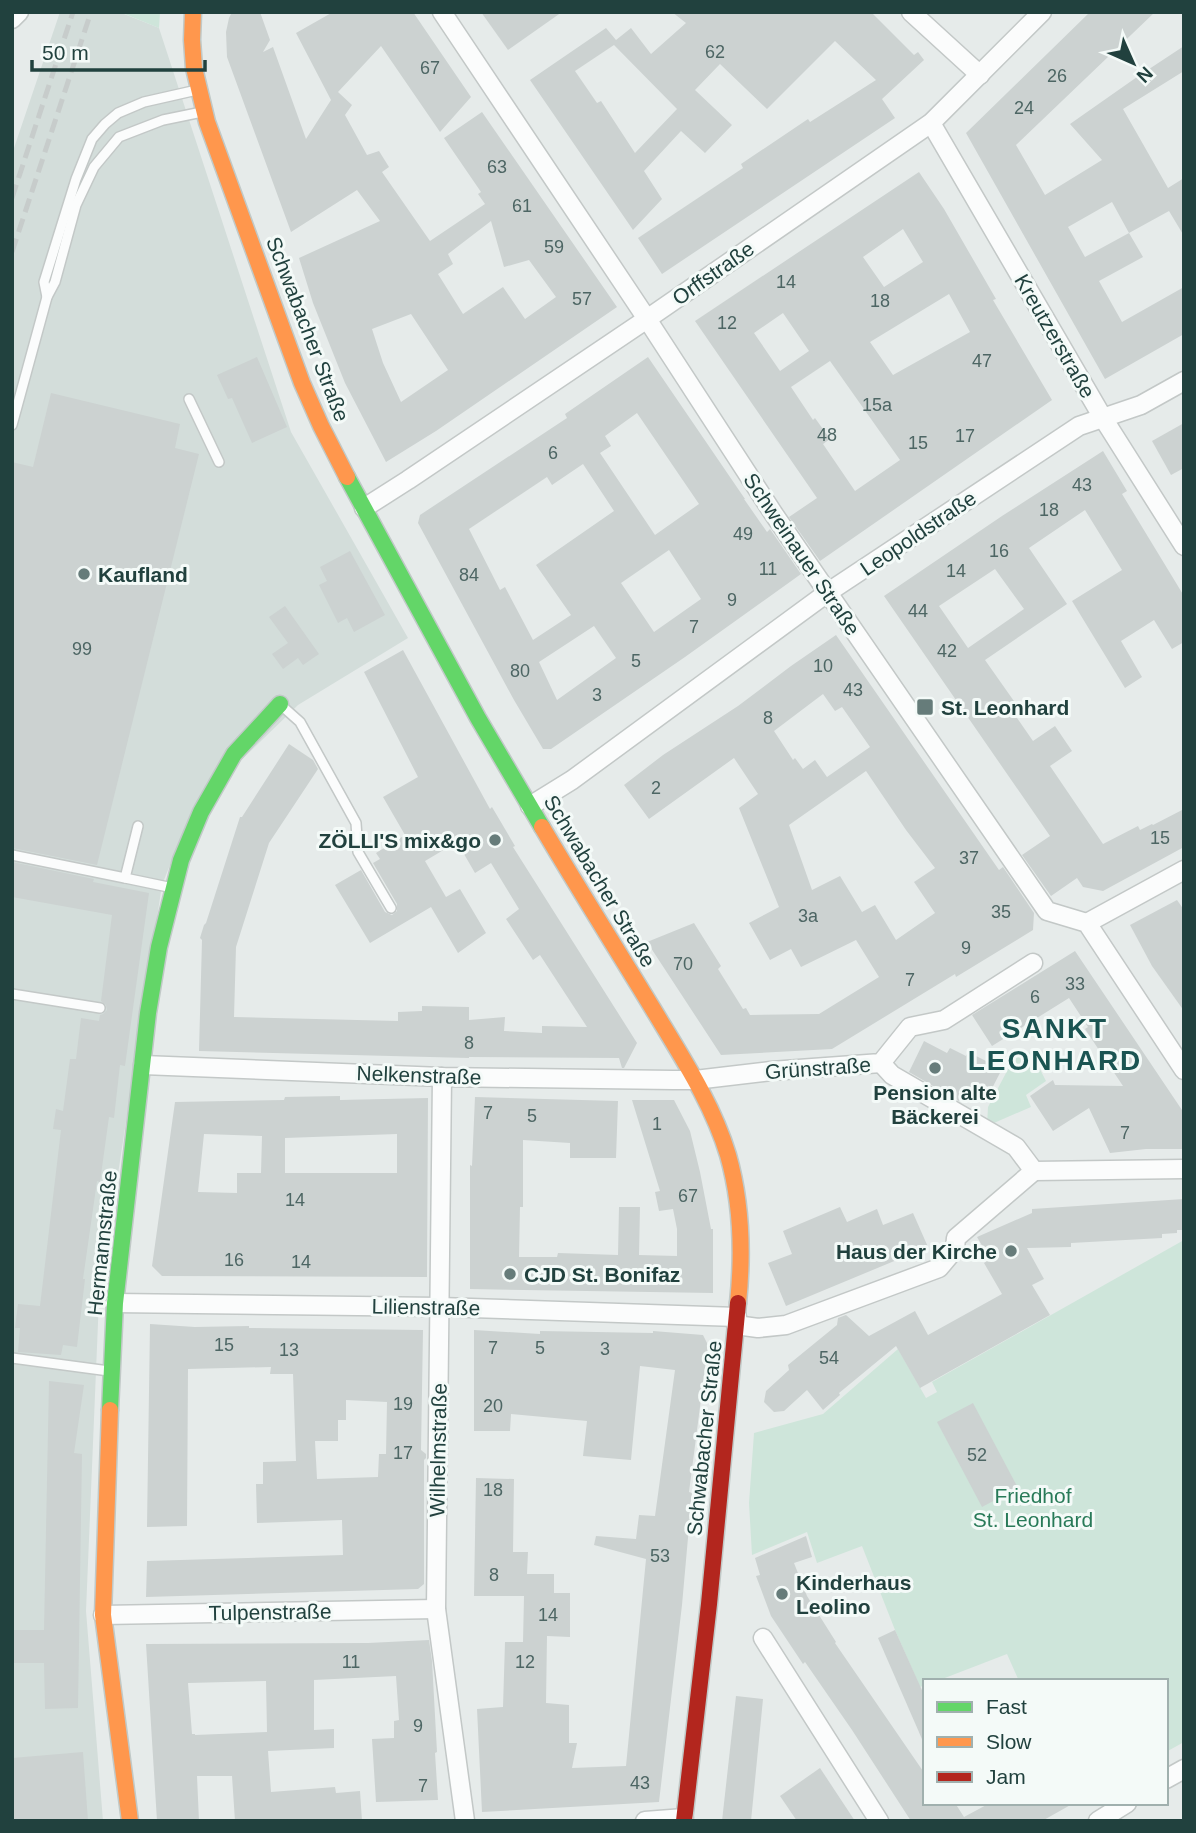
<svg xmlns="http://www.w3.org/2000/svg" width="1196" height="1833" font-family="Arial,sans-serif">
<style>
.built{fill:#d3ddda}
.green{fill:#cee5da}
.building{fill:#ccd2d1;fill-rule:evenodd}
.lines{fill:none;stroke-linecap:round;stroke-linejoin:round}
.lane-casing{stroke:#c3c8c7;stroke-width:12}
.street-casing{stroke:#c3c8c7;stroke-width:21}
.fast-casing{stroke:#c1c9c7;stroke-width:19}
.slow-casing{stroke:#c1c9c7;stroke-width:19}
.jam-casing{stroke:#c1c9c7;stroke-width:19}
.lane{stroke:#fbfcfc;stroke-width:9}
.street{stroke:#fbfcfc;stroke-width:18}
.fast{stroke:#63d668;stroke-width:16}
.slow{stroke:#ff974d;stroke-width:16}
.jam{stroke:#b3261e;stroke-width:16}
.rail{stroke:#c7cccb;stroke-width:5;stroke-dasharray:14 7;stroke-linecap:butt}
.poi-dot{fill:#667c7a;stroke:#f4faf8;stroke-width:2.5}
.labels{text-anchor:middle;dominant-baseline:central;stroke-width:6;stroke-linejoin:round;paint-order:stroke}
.number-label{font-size:18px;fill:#4d6664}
.street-label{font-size:21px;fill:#21413e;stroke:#f4faf8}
.poi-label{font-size:21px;font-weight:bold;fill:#21413e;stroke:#f4faf8;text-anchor:start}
.park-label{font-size:21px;fill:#287a58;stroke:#f4faf8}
.district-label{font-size:28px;font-weight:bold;letter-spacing:2px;fill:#1b5452;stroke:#f4faf8}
</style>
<rect width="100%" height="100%" fill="#e6ebea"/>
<path class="built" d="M60 12H119L159 28 291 432 408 638 298 705 193 807 162 885 99 1299 86 1611 103 1821H12V154Z"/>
<g class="green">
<path d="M120 12H160L159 28Z"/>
<path d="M1022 1049 1032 1054 1046 1081 1026 1095 1031 1107 987 1126 988 1107 1015 1056Z"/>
<path d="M1184 1240V1742L1166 1752V1681H1019L1007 1654 937 1681H925V1685L920 1687 895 1630 862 1546 817 1563 807 1532 752 1555 749 1503 754 1433 823 1414 898 1349 926 1398 937 1392 932 1382Z"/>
</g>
<g class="building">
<path d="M232 12H260L270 40 263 52 273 47 306 139 331 100 296 33 333 12H413L471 97 440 132 381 46 338 92 352 105 345 115 367 155 379 151 389 167 382 172 430 241 485 204 478 194 481 192 444 138 482 112 617 307 436 431 386 462 345 383 313 303 299 258 380 221 357 190 291 232 227 57 226 32 229 18ZM491 221 504 267 529 260 556 297 525 319 503 287 463 314 438 274 453 264 448 254ZM411 314 448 370 401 402 383 363 372 329Z"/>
<path d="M481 12H562L508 50Z"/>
<path d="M672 12H871L914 55 918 52 924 60 882 99 895 118 662 274 638 238 743 168 741 164 808 119 810 122 876 80 835 41 767 109 720 64 695 90 732 125 705 153 681 131 644 171 662 199 633 230 530 80 606 28 616 40 631 28 651 54 686 23ZM614 45 677 109 635 153 601 101 597 103 575 71Z"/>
<path d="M1090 12H1155L1016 145 1045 195 1102 160 1070 124 1137 77 1184 46V71L1123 109 1168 188 1184 178V236L1169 211 1129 233 1143 257 1099 281 1122 322 1184 287V334L1105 379 966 133ZM1112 202 1129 233 1085 257 1068 227Z"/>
<path d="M919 172 944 209 996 299 993 300 1052 400 820 561 789 517 817 498 695 321ZM903 229 923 262 884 287 863 257ZM949 294 970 332 893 375 870 342ZM783 313 809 351 780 371 754 333ZM830 361 900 460 855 491 823 444 830 439 815 418 813 420 791 387Z"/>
<path d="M257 357 287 427 252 443 232 398 228 399 217 375Z"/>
<path d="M648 357 745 499H744L767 532 770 529 801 574 685 657 551 749H543L514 700 418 523 420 515 567 418 565 414ZM637 413 699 504 655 535 600 453 611 446 605 436ZM583 464 614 511 536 565 571 615 533 640 505 587 500 590 469 529 547 477 552 485ZM669 550 701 599 654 632 621 583ZM594 626 616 658 557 700 539 662Z"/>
<path d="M51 393 180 424 175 448 199 454 97 865 12 848V462L33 467Z"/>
<path d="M1184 423V468L1171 475 1152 441Z"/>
<path d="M1103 451 1127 491 1122 494 1184 596V642L1172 649 1154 620 1121 641 1142 677 1125 688 1072 601 1122 570 1085 510 1029 548 1067 604 985 660 1016 704 1010 708 1033 741 1055 726 1072 751 1050 766 1103 844 1138 826 1140 830 1152 824 1153 825 1184 809V847L1103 891 1083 887 1077 878 1051 896 1022 855 1050 836 884 596 1002 516ZM995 569 1024 609 968 648 939 606Z"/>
<path d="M350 551 385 615 354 632 347 618 338 623 319 585 327 581 320 567Z"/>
<path d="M285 606 319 654 303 665 298 658 283 669 272 654 288 643 269 617Z"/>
<path d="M836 635 999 870 1003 867 1034 913 1033 930 956 977 955 974 832 1049 721 1055 647 942 694 923 721 966 718 969 743 1009 746 1008 750 1015 819 1014 879 977 856 940 801 967 791 949 770 960 749 923 779 907 739 808 758 794 734 758 649 819 624 785 663 755 738 706 791 666ZM823 694 835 711 842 707 870 747 827 777 815 760 803 769 795 758 793 760 774 731ZM866 771 906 830 935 868 914 882 935 913 896 940 875 905 862 912 840 876 812 890 789 825Z"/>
<path d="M403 650 490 809 492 807 515 846 513 847 637 1043 624 1068H622L619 1058 469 1057V1058L199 1051 202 940 200 938 204 925 206 923 240 817H242L289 744 313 760 318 769 269 843 236 947 234 1017 398 1021V1012L422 1011V1006L469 1007V1020L505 1017 504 1031 542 1033V1026L587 1027 540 955 533 960 506 919 519 909 491 863 475 873 457 842 425 861 446 897 460 889 486 933 458 953 431 907 370 943 335 885 361 870 385 912 392 915 397 911V904L373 863 380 859 376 853 405 835 383 797 418 777 364 672Z"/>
<path d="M12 862 94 879 93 882 149 893 125 1066 120 1065 114 1118 109 1117 100 1182 97 1181 83 1279H85L77 1347 63 1345 61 1355 18 1352 20 1328H15L18 1304 40 1306 61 1130 53 1129 56 1109 63 1111 70 1059H76L81 1018 99 1021 100 1015 103 1014 107 1010 106 1005 101 1001 112 915 12 897Z"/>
<path d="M1177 900 1184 910V1011L1152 966 1130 925Z"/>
<path d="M1075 951 1184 1113V1149H1146L1110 1153 1089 1108 1053 1131 1030 1096 1053 1080 1055 1085 1123 1086 1085 1029 1088 1027 1069 998 992 1046 972 1015Z"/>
<path d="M924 1041 947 1053 950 1048 966 1056 968 1052 1002 1069 987 1098 966 1088 959 1101 909 1072Z"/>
<path d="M340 1096V1100L428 1098 427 1277 162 1276 152 1266 175 1102 284 1100 285 1097ZM204 1134 262 1136 261 1173H237V1193L198 1192ZM397 1134V1173H285V1138Z"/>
<path d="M475 1097 618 1101 616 1158H570V1143L523 1140V1207H520L519 1257H557L558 1253 618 1255 619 1207H640L639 1255 677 1256V1229L673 1209 659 1211 655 1192 660 1191 632 1100H674L690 1131 700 1172 711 1229H713V1293L470 1289V1165L472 1166Z"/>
<path d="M1184 1199V1230H1177V1233L1162 1234V1238L1071 1243V1247L1027 1248 1044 1279 1032 1285 1050 1315 920 1388 896 1346 839 1393 840 1395 823 1410 807 1390 784 1411 774 1412 764 1402 766 1391 789 1370 788 1365 837 1325 838 1318 846 1315 869 1336 915 1311 928 1335 1002 1294 984 1263 990 1259 977 1237 1032 1213V1209Z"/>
<path d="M840 1207 847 1222 877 1209 883 1225 913 1213 928 1247 786 1306 768 1263 792 1254 783 1231Z"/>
<path d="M150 1324 195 1327 249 1326V1328L423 1330 421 1450 426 1454V1458L424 1460V1584L418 1589 146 1597 147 1561 343 1555 342 1520 257 1523 256 1484H263V1462L296 1461 293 1374H270L271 1367 188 1369 187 1526 147 1527ZM346 1400 387 1402 386 1454H379L378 1477 317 1479 315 1441H338V1420H346Z"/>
<path d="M474 1330 540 1334V1331L653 1333V1331L703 1335 708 1345 689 1492 692 1493 682 1605 659 1802 482 1812 477 1709 503 1707 505 1642H523L524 1596H474L476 1478 514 1479 513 1552H528L527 1574H554V1593H570V1637L547 1636 546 1703 569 1705V1743H577L572 1768 626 1766 646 1559 594 1545 596 1536 636 1539 639 1515 655 1516 675 1370 640 1366 631 1460 583 1456 587 1421 511 1414 510 1431H474Z"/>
<path d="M49 1381 84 1385 74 1453 82 1454 78 1708 45 1709 44 1663H12V1630H44Z"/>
<path d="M973 1403 1018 1488 982 1507 937 1422Z"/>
<path d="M806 1536 812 1557 794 1563 807 1596 836 1642 835 1643 925 1774V1803H955L964 1817 990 1803H1074L1042 1821H911L852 1730 805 1662 803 1664 771 1616 756 1576 760 1575 755 1558Z"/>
<path d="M895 1630 925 1697V1746L878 1638Z"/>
<path d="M429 1640 432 1661 437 1752 435 1753 438 1800 376 1802 372 1739 394 1738V1721L399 1720 396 1676 314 1680V1730L334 1729V1748L268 1751 271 1792 335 1787 336 1793 360 1791 362 1821H235L232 1776H197L199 1821H157L146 1644 368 1643ZM266 1681 267 1732 195 1735V1734H192L188 1683Z"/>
<path d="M736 1696 763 1699 751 1821H722Z"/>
<path d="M83 1752 88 1821H12V1758Z"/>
<path d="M820 1768 855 1821H797L780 1796Z"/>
</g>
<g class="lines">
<defs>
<g id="lane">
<path d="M47 297 44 282 76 179 92 139 105 124 118 113 144 102 197 90"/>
<path d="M189 399 219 462"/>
<path d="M12 425 47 297 55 282 76 205 94 167 119 137 163 120 202 112"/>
<path d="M282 706 300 722 356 823 358 852 391 908"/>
<path d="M138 826 125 878 173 888"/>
<path d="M12 855 125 878"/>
<path d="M12 994 100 1008"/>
<path d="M12 1358 109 1371"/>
</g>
<g id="street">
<path d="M442 12 647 319 773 513 1047 911 1087 923 1184 1070"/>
<path d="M911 12 980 75"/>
<path d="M12 19 19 12"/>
<path d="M931 123 1103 418 1184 546"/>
<path d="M364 508 408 480 647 319 931 123 1042 12"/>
<path d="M530 806 572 780 827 593 1079 426 1141 405 1184 381"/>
<path d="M1087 923 1184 870"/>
<path d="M881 1063 892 1075 1016 1147 1034 1171"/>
<path d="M143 1065 442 1077 673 1080H695L771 1071 881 1063 910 1027 944 1020 1033 963"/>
<path d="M442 1077 436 1609 465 1821"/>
<path d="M1034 1171 1184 1169"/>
<path d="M115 1303 440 1307 737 1317"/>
<path d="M736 1325 758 1328 786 1325 939 1268 955 1249 956 1238 1034 1171"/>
<path d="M103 1615 436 1609"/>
<path d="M763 1638 879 1821"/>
<path d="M1166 1779 1184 1769"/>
<path d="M645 1821 684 1818"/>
<path d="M1098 1821 1127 1803"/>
</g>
<g id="fast">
<path d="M347 477 478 718 542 827"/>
<path d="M110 1410 115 1303 148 1013 159 947 181 860 201 812 234 754 280 704"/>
</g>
<g id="slow">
<path d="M193 12 192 40 194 68 207 122 302 383 321 426 347 477"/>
<path d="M542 827C578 888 616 948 653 1009 681 1056 712 1102 728 1155 742 1204 743 1254 738 1303"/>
<path d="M110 1410 103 1615 130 1821"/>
</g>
<path id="jam" d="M684 1821 709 1604 738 1303"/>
</defs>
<use href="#lane" class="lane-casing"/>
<use href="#street" class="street-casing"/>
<use href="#fast" class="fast-casing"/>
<use href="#slow" class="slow-casing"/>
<use href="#jam" class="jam-casing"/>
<use href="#lane" class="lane"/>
<use href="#street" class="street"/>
<use href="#fast" class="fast"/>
<use href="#slow" class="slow"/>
<use href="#jam" class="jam"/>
<g class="rail">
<path d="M12 198 73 12"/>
<path d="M12 252 91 12"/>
</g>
</g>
<g class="poi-dot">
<circle cx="84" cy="574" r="7"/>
<rect x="916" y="698" width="18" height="18" rx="3.5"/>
<circle cx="495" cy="840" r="7"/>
<circle cx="935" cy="1068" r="7"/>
<circle cx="1011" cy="1251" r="7"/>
<circle cx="510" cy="1274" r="7"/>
<circle cx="782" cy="1594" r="7"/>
</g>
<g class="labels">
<g class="number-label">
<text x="715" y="52">62</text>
<text x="430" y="68">67</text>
<text x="1057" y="76">26</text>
<text x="1024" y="108">24</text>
<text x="497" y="167">63</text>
<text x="522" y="206">61</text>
<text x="554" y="247">59</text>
<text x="786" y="282">14</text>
<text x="582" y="299">57</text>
<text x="880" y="301">18</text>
<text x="727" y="323">12</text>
<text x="982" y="361">47</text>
<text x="877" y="405">15a</text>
<text x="827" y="435">48</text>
<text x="965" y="436">17</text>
<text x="918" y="443">15</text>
<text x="553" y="453">6</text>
<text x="1082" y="485">43</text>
<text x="1049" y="510">18</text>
<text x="743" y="534">49</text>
<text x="999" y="551">16</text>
<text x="768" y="569">11</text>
<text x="956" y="571">14</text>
<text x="469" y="575">84</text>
<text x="732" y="600">9</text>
<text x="918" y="611">44</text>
<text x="694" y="627">7</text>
<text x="82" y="649">99</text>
<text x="947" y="651">42</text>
<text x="636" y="661">5</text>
<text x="823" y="666">10</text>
<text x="520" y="671">80</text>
<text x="853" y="690">43</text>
<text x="597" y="695">3</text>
<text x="768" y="718">8</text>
<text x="656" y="788">2</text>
<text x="1160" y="838">15</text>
<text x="969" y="858">37</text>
<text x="1001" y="912">35</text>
<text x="808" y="916">3a</text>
<text x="966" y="948">9</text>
<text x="683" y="964">70</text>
<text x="910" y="980">7</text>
<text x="1075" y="984">33</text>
<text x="1035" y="997">6</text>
<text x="469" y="1043">8</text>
<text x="488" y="1113">7</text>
<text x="532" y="1116">5</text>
<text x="657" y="1124">1</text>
<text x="1125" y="1133">7</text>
<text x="688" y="1196">67</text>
<text x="295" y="1200">14</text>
<text x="234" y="1260">16</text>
<text x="301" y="1262">14</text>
<text x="224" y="1345">15</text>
<text x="493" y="1348">7</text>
<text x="540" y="1348">5</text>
<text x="605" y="1349">3</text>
<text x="289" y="1350">13</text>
<text x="829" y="1358">54</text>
<text x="403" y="1404">19</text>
<text x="493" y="1406">20</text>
<text x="403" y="1453">17</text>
<text x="977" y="1455">52</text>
<text x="493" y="1490">18</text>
<text x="660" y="1556">53</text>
<text x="494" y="1575">8</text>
<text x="548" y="1615">14</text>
<text x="351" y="1662">11</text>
<text x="525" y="1662">12</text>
<text x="418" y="1726">9</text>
<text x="640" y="1783">43</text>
<text x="423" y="1786">7</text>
</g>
<g class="street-label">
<text transform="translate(713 273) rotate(-35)">Orffstraße</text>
<text transform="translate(308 329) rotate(69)">Schwabacher Straße</text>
<text transform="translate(1055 336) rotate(60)">Kreutzerstraße</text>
<text transform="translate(918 533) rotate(-34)">Leopoldstraße</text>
<text transform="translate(802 554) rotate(56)">Schweinauer Straße</text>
<text transform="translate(600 881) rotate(59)">Schwabacher Straße</text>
<text transform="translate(818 1068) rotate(-4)">Grünstraße</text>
<text transform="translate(419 1075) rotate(2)">Nelkenstraße</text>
<text transform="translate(102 1243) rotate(-84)">Hermannstraße</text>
<text transform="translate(426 1307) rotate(1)">Lilienstraße</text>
<text transform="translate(704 1438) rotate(-84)">Schwabacher Straße</text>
<text transform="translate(438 1450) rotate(-89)">Wilhelmstraße</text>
<text transform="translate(270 1612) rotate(-1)">Tulpenstraße</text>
</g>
<g class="poi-label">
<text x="98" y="574">Kaufland</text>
<text x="941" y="707">St. Leonhard</text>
<text x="481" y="840" text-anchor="end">ZÖLLI'S mix&amp;go</text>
<text x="935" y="1092" text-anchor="middle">Pension alte<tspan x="935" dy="24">Bäckerei</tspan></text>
<text x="997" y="1251" text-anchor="end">Haus der Kirche</text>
<text x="524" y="1274">CJD St. Bonifaz</text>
<text x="796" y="1582">Kinderhaus<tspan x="796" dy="24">Leolino</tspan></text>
</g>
<g class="park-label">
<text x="1033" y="1495">Friedhof<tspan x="1033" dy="24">St. Leonhard</tspan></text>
</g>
<g class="district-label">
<text x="1055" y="1028">SANKT<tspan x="1055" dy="32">LEONHARD</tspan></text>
</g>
</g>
<rect width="1196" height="1833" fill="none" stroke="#21413e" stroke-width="28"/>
<rect x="923" y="1679" width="245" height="126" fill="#f4faf8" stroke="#a0b0ae" stroke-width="2"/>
<rect x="937" y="1702" width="35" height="10" fill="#63d668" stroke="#a0b0ae" stroke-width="2"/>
<text x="986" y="1714" font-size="21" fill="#21413e">Fast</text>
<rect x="937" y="1737" width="35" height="10" fill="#ff974d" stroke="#a0b0ae" stroke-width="2"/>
<text x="986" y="1749" font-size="21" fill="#21413e">Slow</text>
<rect x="937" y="1772" width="35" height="10" fill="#b3261e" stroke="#a0b0ae" stroke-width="2"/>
<text x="986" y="1784" font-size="21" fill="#21413e">Jam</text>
<g transform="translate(1133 63) rotate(135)" stroke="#f4faf8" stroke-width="5" paint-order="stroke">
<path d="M0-5L12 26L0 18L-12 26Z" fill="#21413e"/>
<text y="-10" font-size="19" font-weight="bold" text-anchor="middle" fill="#21413e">N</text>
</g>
<path d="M32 60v10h173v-10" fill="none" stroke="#21413e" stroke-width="3.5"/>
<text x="42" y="60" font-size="21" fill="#21413e" stroke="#f4faf8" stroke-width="5" paint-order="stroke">50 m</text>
</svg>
